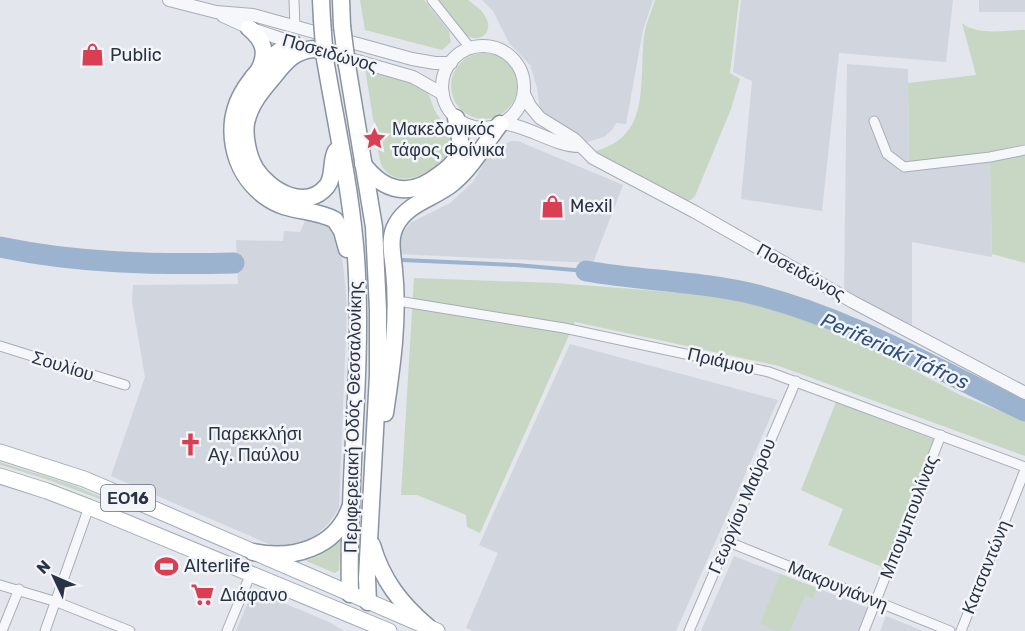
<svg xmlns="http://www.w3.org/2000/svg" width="1025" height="631" font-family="Rubik,sans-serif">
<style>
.built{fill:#d1d5de}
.green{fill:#c8d7c3}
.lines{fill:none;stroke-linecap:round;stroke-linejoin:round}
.stream{stroke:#9bb3cf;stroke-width:4}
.river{stroke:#9bb3cf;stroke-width:21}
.minor-casing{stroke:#a7adb7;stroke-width:11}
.tertiary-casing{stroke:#a7adb7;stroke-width:14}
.primary-casing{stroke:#a1aab9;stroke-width:17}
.trunk-casing{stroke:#8993a4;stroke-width:19}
.minor{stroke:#f6f7fa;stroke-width:9}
.tertiary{stroke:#f6f7fa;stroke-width:12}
.primary{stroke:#fff;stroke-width:15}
.trunk{stroke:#fff;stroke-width:16}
.trunk-bridge-casing{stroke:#8993a4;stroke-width:19;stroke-linecap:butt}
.trunk-bridge{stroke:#fff;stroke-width:16}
.labels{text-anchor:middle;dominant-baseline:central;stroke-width:5;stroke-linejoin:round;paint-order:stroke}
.shield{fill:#f3f5f9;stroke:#666d7c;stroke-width:1.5}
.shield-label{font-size:16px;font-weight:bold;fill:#293346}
.street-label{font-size:18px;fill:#293346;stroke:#f3f5f9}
.poi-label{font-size:18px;fill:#293346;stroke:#f3f5f9;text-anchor:start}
.water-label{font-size:20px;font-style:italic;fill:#2e507e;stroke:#f3f5f9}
</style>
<rect width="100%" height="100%" fill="#e3e6ec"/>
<g class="built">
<path d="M482 0H653L643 30 626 124 616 123 612 130 604 137 587 142 577 138 540 110 537 88 530 65 509 43 493 11Z"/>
<path d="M741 0H953L946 62 839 53 822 211 741 199 752 81 733 72Z"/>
<rect x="979" y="0" width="46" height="12"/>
<path d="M847 64 908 69 909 163 990 161 992 257 912 242V326L844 290Z"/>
<path d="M511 141H518L623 185 593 263 397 254 399 238 410 223 450 203 473 182 490 153Z"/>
<path d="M306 219 330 220 341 251 344 273 347 308 339 508 329 523 314 537 304 543 284 547 271 545 111 476 145 377 132 302 133 285 238 284 236 240 283 241 284 231 300 232Z"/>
<path d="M570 344 778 400 676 631H473L466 628 498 553 479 545Z"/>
<path d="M734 556 868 608 859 631H701Z"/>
<path d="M253 590 329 622 344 631H236Z"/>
<path d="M886 616 923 631H880Z"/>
</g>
<g class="green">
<path d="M360 0H424L449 31 451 42 442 50 365 30Z"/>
<path d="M437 0H468C474 5 483 10 486 18 494 33 479 44 466 35Z"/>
<path d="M655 0H739L730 73 740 79 731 109 695 196 691 200 686 201 593 152C605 148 617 144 625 134 648 112 639 61 645 31 647 21 652 10 655 0Z"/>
<path d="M962 23C977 36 1006 30 1025 30V144L985 153 909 163 908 83 976 75Z"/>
<circle cx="484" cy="86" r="33"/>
<path d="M365 68C382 72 405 75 419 84 430 91 430 100 435 111 441 122 454 129 453 142 451 165 402 194 384 169 381 166 380 160 379 156Z"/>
<path d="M1025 154V263L992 254 990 161Z"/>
<path d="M414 278 556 283 645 290 711 295 757 305 805 320 882 353 960 395 1025 421V456L779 366 575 322 480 533 467 527 466 515 417 495H401Z"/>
<path d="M836 402 935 440 884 568 828 545 843 509 801 490Z"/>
<path d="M0 462 76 486 115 503 113 504 46 479 0 465Z"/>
<path d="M341 539 339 570 335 573 306 561 319 556Z"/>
<path d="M780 574 817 588 813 598 805 595 790 631H778L760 624Z"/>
</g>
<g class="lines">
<path class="stream" d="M402 260 516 265 586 271"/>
<g class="river">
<path d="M0 247C76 263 156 265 234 263"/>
<path d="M586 271C643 281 701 281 757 295 852 319 937 370 1025 411"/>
</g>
<defs>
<g id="minor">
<path d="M294 0 295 27"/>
<path d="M432 0 471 49"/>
<path d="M874 121 887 154 904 167 990 157 1025 150"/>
<path d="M404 302 564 328 769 372 1025 467"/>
<path d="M0 346 125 385"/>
<path d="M726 541 950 631"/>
<path d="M0 585 57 602 130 631"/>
<path d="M2 631 19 589"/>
<path d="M45 631 89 507"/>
<path d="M227 631 251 573"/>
<path d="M689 631 796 381"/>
<path d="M864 631 941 435"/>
<path d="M961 631 1025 470"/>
</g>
<g id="tertiary">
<path d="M169 0 216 12 253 15 412 59 435 63H451"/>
<path d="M223 16 249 28 296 44"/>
<circle cx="483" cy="87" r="41"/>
<path d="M319 50 413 77 443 94"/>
<path d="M524 94 530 106 540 118 574 139 593 158 695 212 853 302 1025 393"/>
<path d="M501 123C528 125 554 146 580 146"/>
</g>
<g id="primary">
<path d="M0 452 84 479 110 490 437 631"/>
<path d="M0 476 47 491 89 507 389 631"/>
</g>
<g id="trunk">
<path d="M321 0 322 20"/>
<path d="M341 0 342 26"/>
<path d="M249 28C265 41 268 54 258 72"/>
<path d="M292 42C275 53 257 70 246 87 222 123 231 172 266 197 287 213 313 208 335 220L342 231 347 249"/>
<path d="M315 49C295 50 286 61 274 76 262 90 250 104 246 123 244 136 248 156 255 168 269 191 306 212 327 186 335 175 330 162 336 151"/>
<path d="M325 59C337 130 354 203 357 275 362 382 347 488 350 594"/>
<path d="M347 65 374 227 378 310V375L367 578 368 602"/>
<path d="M363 164C384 192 410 198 439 175 446 170 455 163 458 155 463 143 458 129 456 118"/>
<path d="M385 413C392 366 399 318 394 270 393 256 388 239 396 225 408 202 436 198 454 182 473 166 485 143 500 124"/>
<path d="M372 545C382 580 401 604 428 627"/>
<path d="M253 552C292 560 335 549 350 508"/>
</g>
</defs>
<use href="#minor" class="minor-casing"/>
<use href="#tertiary" class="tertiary-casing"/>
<use href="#primary" class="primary-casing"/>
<use href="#trunk" class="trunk-casing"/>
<use href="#minor" class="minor"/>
<use href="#tertiary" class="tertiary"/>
<use href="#primary" class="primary"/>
<use href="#trunk" class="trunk"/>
<defs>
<g id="trunk-bridge">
<path d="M322 20 325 59"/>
<path d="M342 26 347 65"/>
</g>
</defs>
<use href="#trunk-bridge" class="trunk-bridge-casing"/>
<use href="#trunk-bridge" class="trunk-bridge"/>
</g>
<defs>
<symbol id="shop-bare" viewBox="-9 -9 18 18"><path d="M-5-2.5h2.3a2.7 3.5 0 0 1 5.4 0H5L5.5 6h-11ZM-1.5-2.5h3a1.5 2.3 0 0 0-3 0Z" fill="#db3e52" stroke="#f3f5f9" stroke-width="2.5" paint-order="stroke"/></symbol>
<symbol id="sight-bare" viewBox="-9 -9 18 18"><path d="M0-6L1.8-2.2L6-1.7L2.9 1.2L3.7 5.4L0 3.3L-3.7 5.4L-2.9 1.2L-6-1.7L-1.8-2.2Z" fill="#db3e52" stroke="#f3f5f9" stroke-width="2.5" paint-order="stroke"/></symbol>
<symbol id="church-bare" viewBox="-9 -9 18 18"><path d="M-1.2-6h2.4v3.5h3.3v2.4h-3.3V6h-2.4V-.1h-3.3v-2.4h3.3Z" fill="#db3e52" stroke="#f3f5f9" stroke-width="2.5" paint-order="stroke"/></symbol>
<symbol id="stadium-bare" viewBox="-9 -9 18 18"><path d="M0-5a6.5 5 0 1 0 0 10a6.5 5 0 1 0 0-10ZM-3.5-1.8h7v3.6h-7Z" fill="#db3e52" stroke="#f3f5f9" stroke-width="2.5" paint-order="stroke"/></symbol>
<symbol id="supermarket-bare" viewBox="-9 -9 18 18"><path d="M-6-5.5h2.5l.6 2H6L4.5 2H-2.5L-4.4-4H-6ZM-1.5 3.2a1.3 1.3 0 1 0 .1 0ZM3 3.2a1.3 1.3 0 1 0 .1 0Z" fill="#db3e52" stroke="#f3f5f9" stroke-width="2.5" paint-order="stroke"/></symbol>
</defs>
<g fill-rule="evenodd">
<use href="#shop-bare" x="76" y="38" width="33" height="33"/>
<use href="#sight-bare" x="358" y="122" width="33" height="33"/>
<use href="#shop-bare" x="536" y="190" width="33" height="33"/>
<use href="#church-bare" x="174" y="428" width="33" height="33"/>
<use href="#stadium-bare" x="150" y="550" width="33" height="33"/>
<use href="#supermarket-bare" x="186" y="578" width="33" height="33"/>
</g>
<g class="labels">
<rect class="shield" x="101" y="485" width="54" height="26" rx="4.5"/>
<g class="shield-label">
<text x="128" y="498">ΕΟ16</text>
</g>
<g class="street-label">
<text transform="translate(330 53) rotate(16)">Ποσειδώνος</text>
<text transform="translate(801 272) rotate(29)">Ποσειδώνος</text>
<text transform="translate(721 361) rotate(13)">Πριάμου</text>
<text transform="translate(63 366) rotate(17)">Σουλίου</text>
<text transform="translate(353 417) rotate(-89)">Περιφερειακή Οδός Θεσσαλονίκης</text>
<text transform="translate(742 506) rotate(-67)">Γεωργίου Μαύρου</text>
<text transform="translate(909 517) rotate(-69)">Μπουμπουλίνας</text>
<text transform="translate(986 567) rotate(-68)">Κατσαντώνη</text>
<text transform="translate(838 586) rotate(22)">Μακρυγιάννη</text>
</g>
<g class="poi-label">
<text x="110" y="55">Public</text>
<text x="392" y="129">Μακεδονικός<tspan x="392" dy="21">τάφος Φοίνικα</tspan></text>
<text x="570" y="206">Mexil</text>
<text x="208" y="434">Παρεκκλήσι<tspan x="208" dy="21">Αγ. Παύλου</tspan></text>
<text x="184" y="566">Alterlife</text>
<text x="220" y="595">Διάφανο</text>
</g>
<g class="water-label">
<text transform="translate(895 351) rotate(24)">Periferiakí Táfros</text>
</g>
</g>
<g transform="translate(54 577) rotate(314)" stroke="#f3f5f9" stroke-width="4.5" paint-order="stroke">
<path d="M0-4.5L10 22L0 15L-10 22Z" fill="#293346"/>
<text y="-9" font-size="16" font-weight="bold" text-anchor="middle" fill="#293346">N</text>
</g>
</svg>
